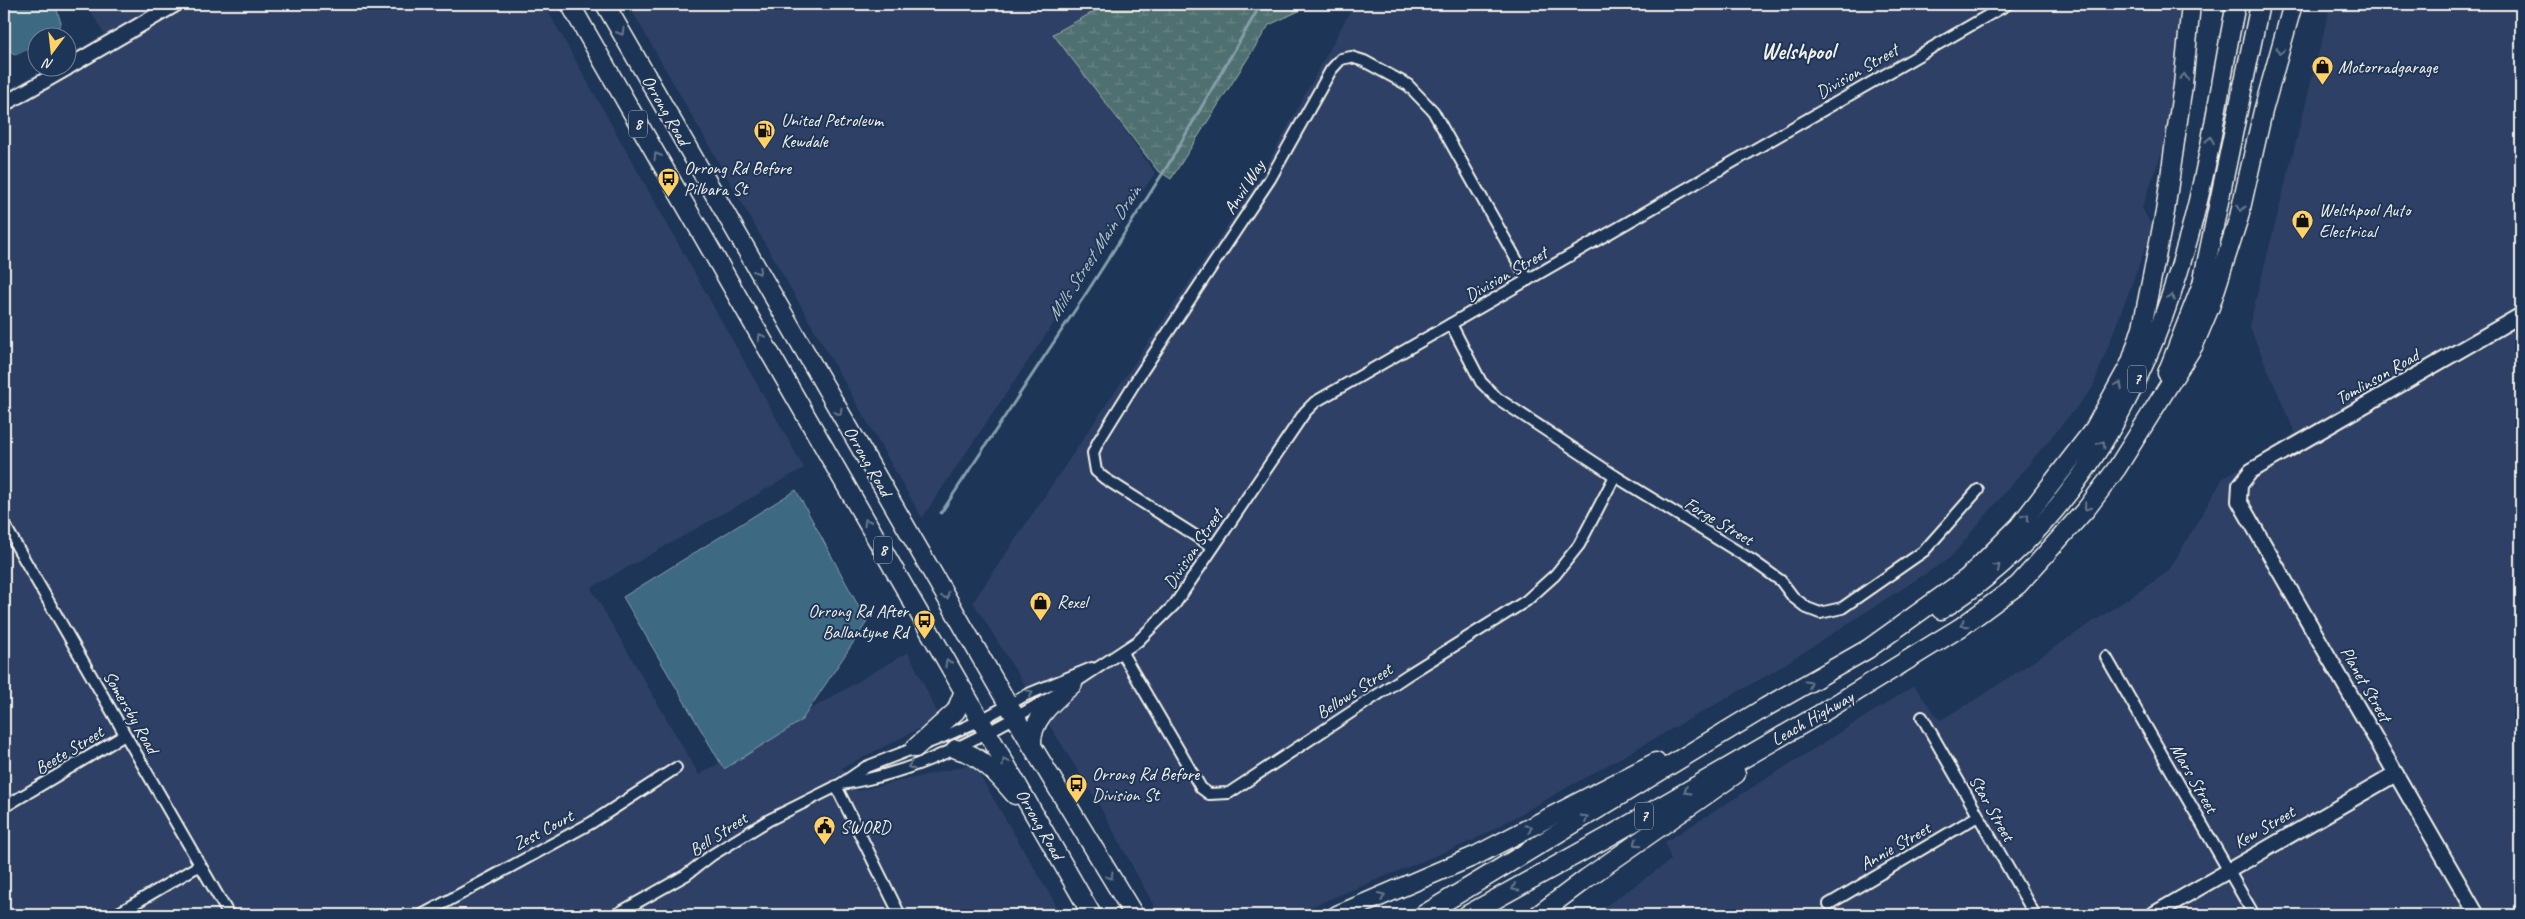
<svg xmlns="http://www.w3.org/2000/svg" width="2525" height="919" font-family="Caveat,sans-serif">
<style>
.built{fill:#2d4165}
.wetland{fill:url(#wetland-marsh);stroke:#a2b0ac}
.water{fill:#3d6983;stroke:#869fab}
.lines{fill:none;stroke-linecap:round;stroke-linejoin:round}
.stream{stroke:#869fab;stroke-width:3}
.street-casing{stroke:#f4f1e8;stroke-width:14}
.secondary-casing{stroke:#f4f1e8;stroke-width:18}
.highway-casing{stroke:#f4f1e8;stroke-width:21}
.street{stroke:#1d3557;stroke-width:10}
.secondary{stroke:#1d3557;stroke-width:14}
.highway{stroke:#1d3557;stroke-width:18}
.oneway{stroke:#68778a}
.labels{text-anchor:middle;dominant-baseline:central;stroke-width:4;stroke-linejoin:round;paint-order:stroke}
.shield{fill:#1d3557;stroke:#b4b9bc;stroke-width:1}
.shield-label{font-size:16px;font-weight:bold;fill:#f4f1e8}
.poi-label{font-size:18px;fill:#f4f1e8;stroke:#1d3557;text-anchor:start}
.street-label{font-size:18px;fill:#f4f1e8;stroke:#1d3557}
.water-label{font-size:19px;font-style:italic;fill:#b4c1c5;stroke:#1d3557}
.district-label{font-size:22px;font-weight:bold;fill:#f4f1e8;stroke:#1d3557}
</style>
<defs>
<pattern id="wetland-marsh" width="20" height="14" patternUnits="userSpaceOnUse" patternTransform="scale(1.25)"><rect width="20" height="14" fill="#507070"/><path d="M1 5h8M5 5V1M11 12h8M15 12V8" fill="none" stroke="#6a8584"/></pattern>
</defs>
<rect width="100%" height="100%" fill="#1d3557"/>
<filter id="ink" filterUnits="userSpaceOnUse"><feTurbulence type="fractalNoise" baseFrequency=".02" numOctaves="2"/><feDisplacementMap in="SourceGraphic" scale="10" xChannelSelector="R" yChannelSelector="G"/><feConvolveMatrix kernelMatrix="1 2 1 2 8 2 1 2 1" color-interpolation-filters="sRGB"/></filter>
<g filter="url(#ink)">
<g class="built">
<path d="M86 4H544L804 468 591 588 699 775 908 652 940 718 842 768 857 791 973 764 1062 915H4V92L46 68H68V55L104 34Z"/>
<path d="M628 4H1106L1056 33 1155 173 922 518Z"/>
<path d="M1354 4H2180L2175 116 2142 208 2153 228 2092 389 1950 558 1768 675 1474 840 1291 915H1159L1099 805 973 602 1262 174Z"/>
<path d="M2331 4H2521V915H1593L1671 860 1665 842 1914 686 1940 720 1978 698 2168 572 2223 478 2295 433 2249 326Z"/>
</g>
<path class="wetland" d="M1108 4H1314L1269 25 1171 179 1157 170 1053 34Z"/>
<g class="water">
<path d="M4 4H55L61 23 53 37 38 38 37 45 15 55 4 45Z"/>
<path d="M796 490 867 622 801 721 724 769 623 597Z"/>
</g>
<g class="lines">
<path class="stream" d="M941 513 1089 289 1168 165 1261 4"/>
<defs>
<g id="street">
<path d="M1451 324 1481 382 1497 398 1615 476 1753 561 1781 581 1793 597 1807 608 1820 613 1842 608 1924 551 1978 490"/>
<path d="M4 524 229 915"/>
<path d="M1213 547 1104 478 1096 471 1093 453 1098 442 1139 376 1270 179 1331 70 1341 59 1351 57 1364 61 1408 85 1433 111 1528 280"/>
<path d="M1122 653 1201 788 1209 794 1229 793 1409 674 1526 601 1555 575 1579 545 1615 476"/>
<path d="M2106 657 2254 915"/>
<path d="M1070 686 1138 641 1175 604 1305 412 1315 402 2008 4"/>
<path d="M1922 717 2035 915"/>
<path d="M841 784C920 773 986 734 1053 696"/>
<path d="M836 786 900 915"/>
<path d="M4 807 125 735"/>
<path d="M1829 904 1978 816"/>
<path d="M115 915 200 865"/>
<path d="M422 915 591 823 676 768"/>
<path d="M615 915 686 875 712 855 769 820 841 784 866 767 943 737 981 720 1026 695 1092 668"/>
</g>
<g id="secondary">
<path d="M68 67 176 4"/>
<path d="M4 104 67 68"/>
<path d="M2152 915 2396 774"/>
<path d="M2477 915 2239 501 2240 485 2251 471 2521 315"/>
</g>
<g id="highway">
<path d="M570 4 1092 915"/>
<path d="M605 4 1032 746 1134 915"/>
<path d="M2167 373 2202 284 2260 4"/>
<path d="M1941 610C2093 514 2166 348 2203 179 2216 121 2224 62 2236 4"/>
<path d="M1032 746C1030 719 1055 700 1073 684"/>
<path d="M915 748 956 711 964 691"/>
<path d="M956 749C981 755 999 776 1015 795"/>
<path d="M1337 915 1477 855 1656 762"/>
<path d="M1423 915 1766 707 1868 649 1967 578 2019 526 2094 429 2131 362 2142 327 2165 212 2183 85 2191 4"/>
<path d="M1467 915 1608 837 1820 714 1961 627 2018 585 2087 508 2117 468 2194 345 2210 307 2239 217 2263 111 2293 4"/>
<path d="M1538 915 1587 878 1736 774"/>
</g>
</defs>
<use href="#street" class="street-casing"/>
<use href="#secondary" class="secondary-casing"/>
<use href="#highway" class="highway-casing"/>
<use href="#street" class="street"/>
<use href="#secondary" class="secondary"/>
<use href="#highway" class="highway"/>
</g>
<defs><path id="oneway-chevron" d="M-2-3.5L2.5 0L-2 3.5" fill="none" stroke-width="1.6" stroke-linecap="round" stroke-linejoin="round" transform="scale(1.25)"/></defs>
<g class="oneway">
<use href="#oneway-chevron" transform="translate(621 32) rotate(60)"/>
<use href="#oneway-chevron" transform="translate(2280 51) rotate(106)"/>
<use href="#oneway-chevron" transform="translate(2184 77) rotate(-85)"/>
<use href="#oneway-chevron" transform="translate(2210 140) rotate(-80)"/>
<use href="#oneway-chevron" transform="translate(657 156) rotate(-120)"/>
<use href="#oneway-chevron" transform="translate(2241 208) rotate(103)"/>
<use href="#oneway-chevron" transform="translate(758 271) rotate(60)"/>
<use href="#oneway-chevron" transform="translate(2171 297) rotate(-73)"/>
<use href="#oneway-chevron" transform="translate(761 337) rotate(-120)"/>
<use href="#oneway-chevron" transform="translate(2119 385) rotate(-62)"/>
<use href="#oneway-chevron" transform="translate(839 412) rotate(60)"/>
<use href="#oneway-chevron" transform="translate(2102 444) rotate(-59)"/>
<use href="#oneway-chevron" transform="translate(2087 507) rotate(129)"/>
<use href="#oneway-chevron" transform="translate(2026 517) rotate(-52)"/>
<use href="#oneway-chevron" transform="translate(867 522) rotate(-120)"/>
<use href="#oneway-chevron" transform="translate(1997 567) rotate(-40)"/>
<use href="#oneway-chevron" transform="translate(946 596) rotate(60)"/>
<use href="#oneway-chevron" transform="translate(1964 624) rotate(145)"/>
<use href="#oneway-chevron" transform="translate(948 663) rotate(-120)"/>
<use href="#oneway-chevron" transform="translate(1809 684) rotate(-29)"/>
<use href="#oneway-chevron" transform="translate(1030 693) rotate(-24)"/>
<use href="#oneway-chevron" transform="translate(1005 762) rotate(-120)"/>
<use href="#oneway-chevron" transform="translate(911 766) rotate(161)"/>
<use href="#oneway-chevron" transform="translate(1687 791) rotate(149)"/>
<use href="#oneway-chevron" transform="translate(1585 818) rotate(-31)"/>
<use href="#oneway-chevron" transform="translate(1529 828) rotate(-28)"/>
<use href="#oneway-chevron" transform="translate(1637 843) rotate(145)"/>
<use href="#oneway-chevron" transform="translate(1110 876) rotate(58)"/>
<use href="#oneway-chevron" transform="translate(1515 888) rotate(151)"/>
<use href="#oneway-chevron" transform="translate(1382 896) rotate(-23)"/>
</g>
</g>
<defs>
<symbol id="shop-pin" viewBox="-11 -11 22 30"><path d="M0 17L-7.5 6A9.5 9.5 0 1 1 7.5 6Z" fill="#ffd166" stroke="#1d3557"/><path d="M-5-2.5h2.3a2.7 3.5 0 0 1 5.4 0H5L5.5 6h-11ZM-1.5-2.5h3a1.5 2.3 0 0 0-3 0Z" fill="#111"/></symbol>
<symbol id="fuel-pin" viewBox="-11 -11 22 30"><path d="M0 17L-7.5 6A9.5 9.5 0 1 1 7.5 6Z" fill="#ffd166" stroke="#1d3557"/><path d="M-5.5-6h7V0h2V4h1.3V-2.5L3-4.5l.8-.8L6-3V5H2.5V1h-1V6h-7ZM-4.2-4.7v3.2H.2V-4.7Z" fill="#111"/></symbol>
<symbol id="bus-pin" viewBox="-11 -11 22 30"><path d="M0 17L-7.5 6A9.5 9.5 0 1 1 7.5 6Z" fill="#ffd166" stroke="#1d3557"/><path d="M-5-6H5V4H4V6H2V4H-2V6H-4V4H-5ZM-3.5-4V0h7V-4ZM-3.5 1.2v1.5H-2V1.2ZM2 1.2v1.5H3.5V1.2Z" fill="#111"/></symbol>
<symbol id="civic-pin" viewBox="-11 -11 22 30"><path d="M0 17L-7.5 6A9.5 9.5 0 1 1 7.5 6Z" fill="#ffd166" stroke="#1d3557"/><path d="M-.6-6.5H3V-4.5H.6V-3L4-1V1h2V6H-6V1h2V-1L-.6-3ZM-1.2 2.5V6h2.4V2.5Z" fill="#111"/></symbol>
</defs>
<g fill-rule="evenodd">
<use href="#shop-pin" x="2310" y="54" width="25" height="34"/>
<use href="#fuel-pin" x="752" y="118" width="25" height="34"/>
<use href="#bus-pin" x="656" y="166" width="25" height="34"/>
<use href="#shop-pin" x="2290" y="208" width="25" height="34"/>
<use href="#shop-pin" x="1028" y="590" width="25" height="34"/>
<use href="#bus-pin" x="912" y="608" width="25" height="34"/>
<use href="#bus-pin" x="1064" y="772" width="25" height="34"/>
<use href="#civic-pin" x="812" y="814" width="25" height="34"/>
</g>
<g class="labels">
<g class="shield">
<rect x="629" y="110.5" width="18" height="27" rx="4"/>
<rect x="2128" y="365.5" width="18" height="27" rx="4"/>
<rect x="874" y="536.5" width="18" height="27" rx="4"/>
<rect x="1635" y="802.5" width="18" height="27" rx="4"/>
</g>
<g class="shield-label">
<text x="638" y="124">8</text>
<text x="2137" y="379">7</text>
<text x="883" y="550">8</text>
<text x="1644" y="816">7</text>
</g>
<g class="poi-label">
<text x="2338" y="67">Motorradgarage</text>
<text x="781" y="120">United Petroleum<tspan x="781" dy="21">Kewdale</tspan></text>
<text x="684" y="168">Orrong Rd Before<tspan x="684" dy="21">Pilbara St</tspan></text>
<text x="2319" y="210">Welshpool Auto<tspan x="2319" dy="21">Electrical</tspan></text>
<text x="1057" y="602">Rexel</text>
<text x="908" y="611" text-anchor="end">Orrong Rd After<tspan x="908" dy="21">Ballantyne Rd</tspan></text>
<text x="1092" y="774">Orrong Rd Before<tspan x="1092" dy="21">Division St</tspan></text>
<text x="840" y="827">SWORD</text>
</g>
<g class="street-label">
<text transform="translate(1857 71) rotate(-30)">Division Street</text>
<text transform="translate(666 110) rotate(60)">Orrong Road</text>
<text transform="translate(1244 187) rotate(-57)">Anvil Way</text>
<text transform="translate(1506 274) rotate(-30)">Division Street</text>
<text transform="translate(2377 377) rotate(-30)">Tomlinson Road</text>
<text transform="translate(868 461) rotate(60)">Orrong Road</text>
<text transform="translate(1719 521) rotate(31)">Forge Street</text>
<text transform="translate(1193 549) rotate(-56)">Division Street</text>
<text transform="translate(2366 684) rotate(60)">Planet Street</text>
<text transform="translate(1354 691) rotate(-33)">Bellows Street</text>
<text transform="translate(131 712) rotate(60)">Somersby Road</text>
<text transform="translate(1812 718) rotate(-30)">Leach Highway</text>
<text transform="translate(69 750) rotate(-31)">Beete Street</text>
<text transform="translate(2194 778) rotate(60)">Mars Street</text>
<text transform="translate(1992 808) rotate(60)">Star Street</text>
<text transform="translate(1040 824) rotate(60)">Orrong Road</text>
<text transform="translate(2264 827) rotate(-30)">Kew Street</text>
<text transform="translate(543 830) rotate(-28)">Zest Court</text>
<text transform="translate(718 834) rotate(-33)">Bell Street</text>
<text transform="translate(1895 846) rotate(-30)">Annie Street</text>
</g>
<g class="water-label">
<text transform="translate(1094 253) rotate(-57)">Mills Street Main Drain</text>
</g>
<g class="district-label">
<text x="1798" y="52">Welshpool</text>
</g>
</g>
<rect width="2525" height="919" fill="none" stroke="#1d3557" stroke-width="20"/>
<rect x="10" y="10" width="2505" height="899" fill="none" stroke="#f4f1e8" stroke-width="2" filter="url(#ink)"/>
<g transform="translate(52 52) rotate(195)"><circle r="24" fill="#1d3557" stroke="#738091"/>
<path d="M0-4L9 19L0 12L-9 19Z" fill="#ffd166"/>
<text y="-8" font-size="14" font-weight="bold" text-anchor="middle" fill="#f4f1e8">N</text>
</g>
</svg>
